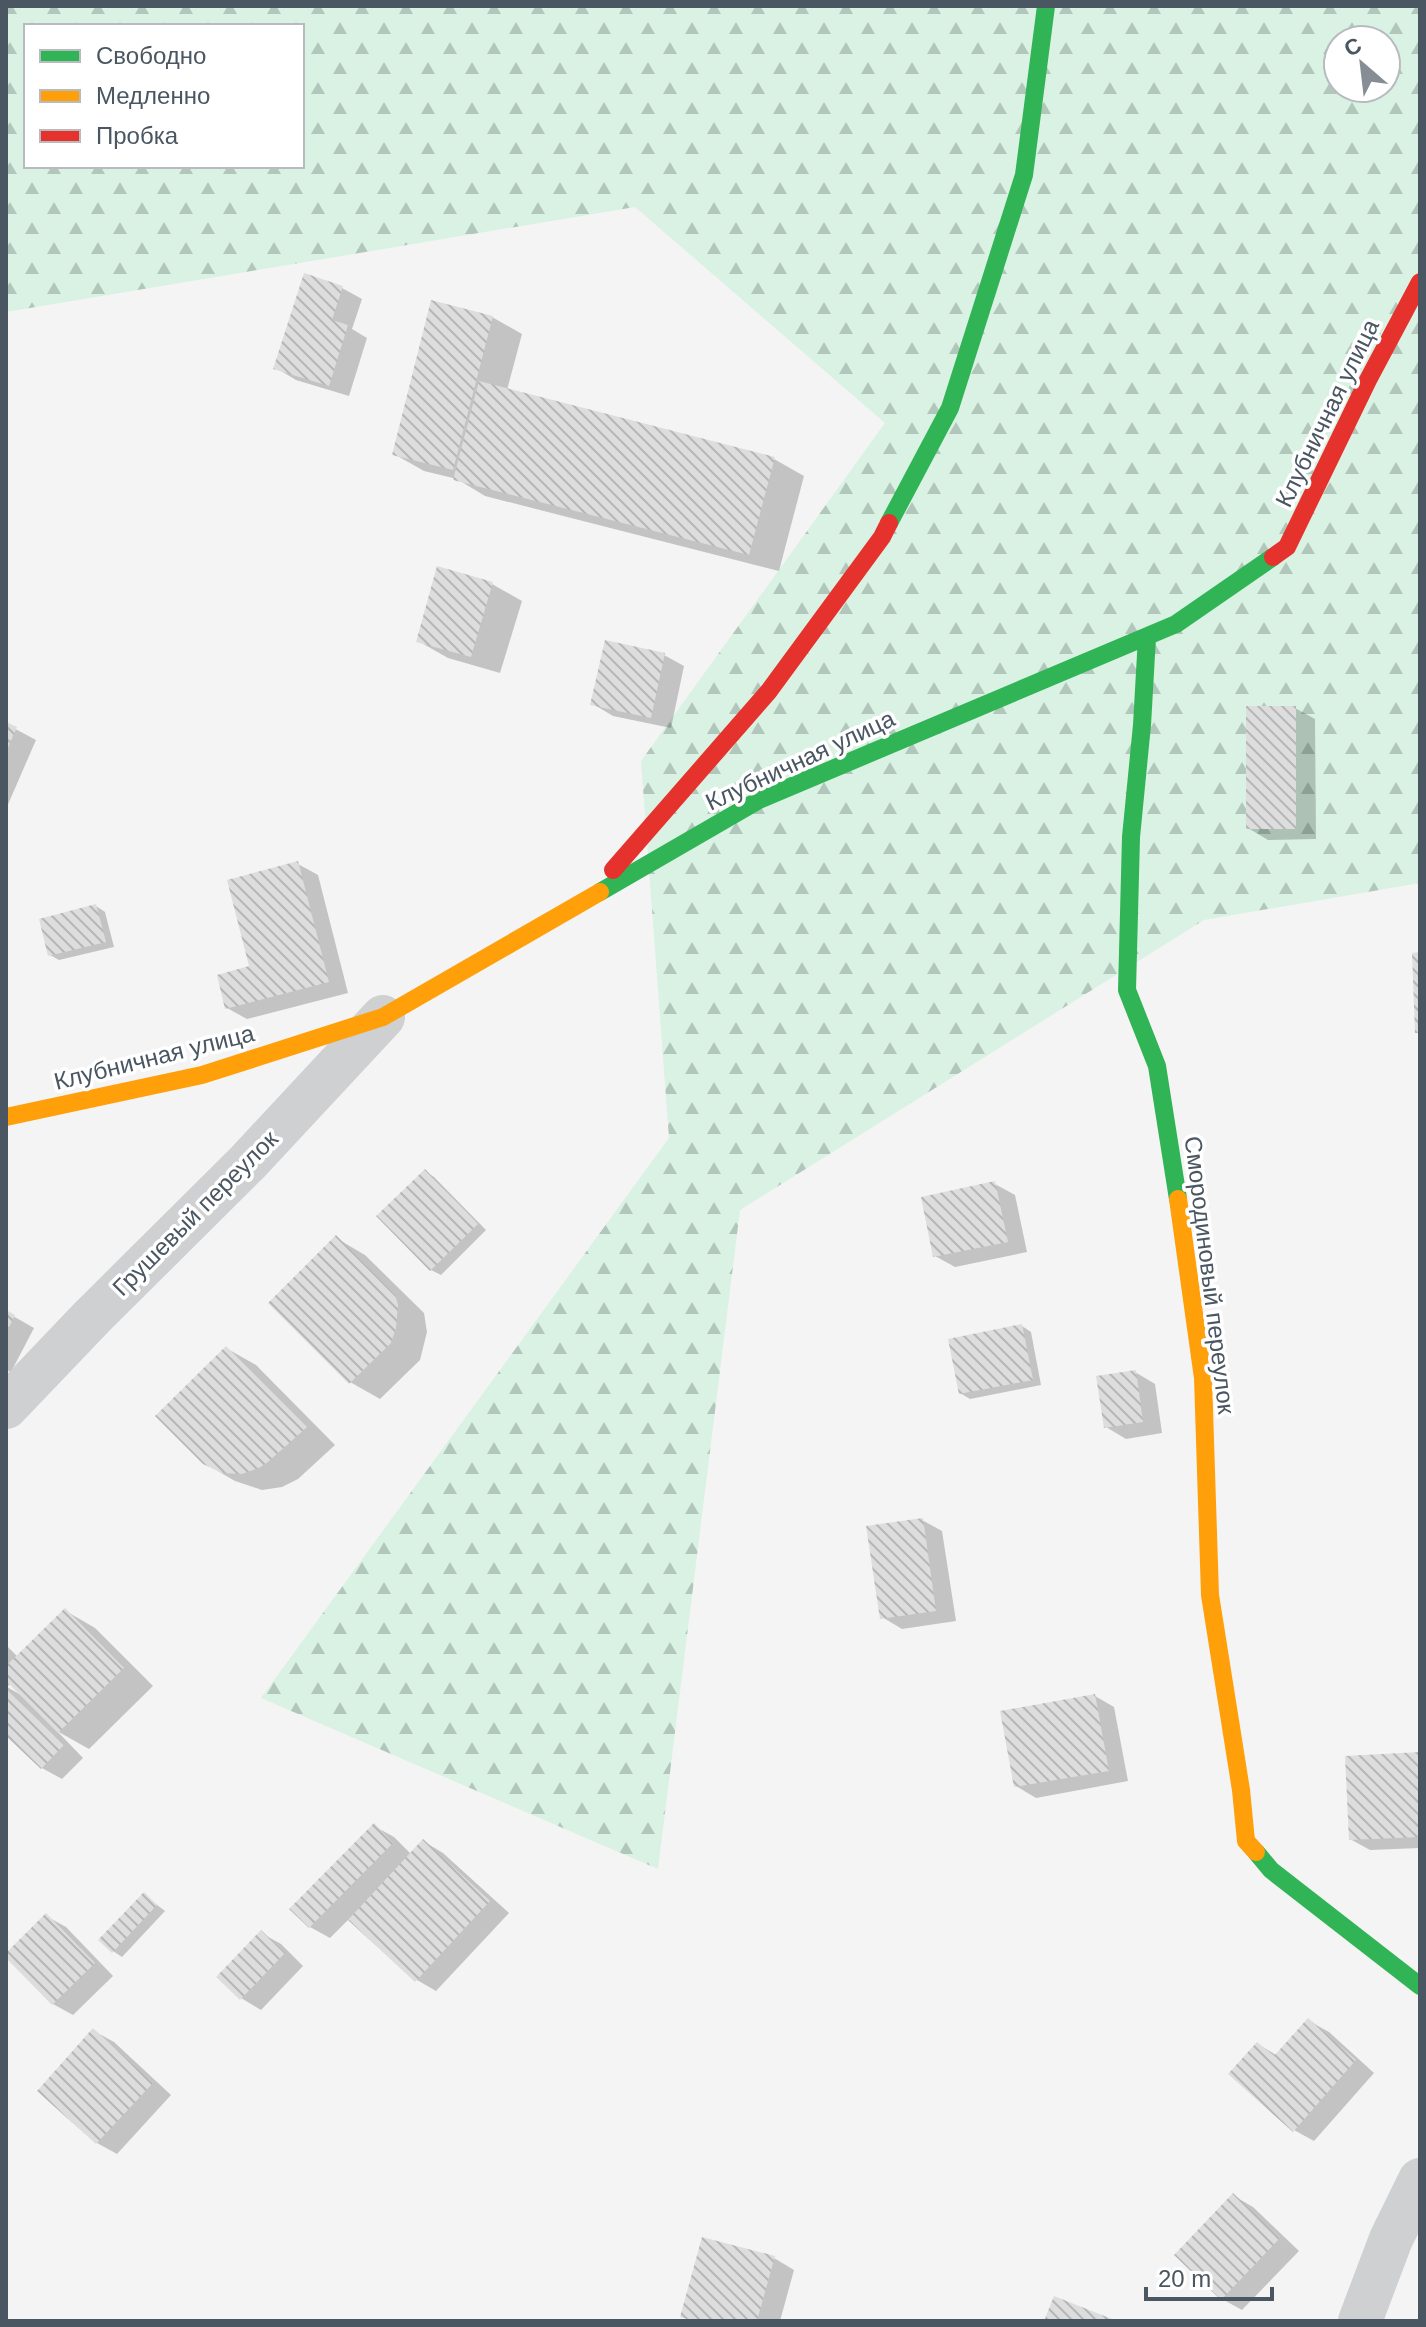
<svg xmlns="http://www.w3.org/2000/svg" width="1426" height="2327" font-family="Helvetica,sans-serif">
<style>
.forest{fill:url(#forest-firs);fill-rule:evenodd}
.shadow{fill:#0003;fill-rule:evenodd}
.building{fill:url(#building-back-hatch)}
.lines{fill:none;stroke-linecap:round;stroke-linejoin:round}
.street{stroke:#ced0d2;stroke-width:44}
.fast{stroke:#30b455;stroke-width:18}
.slow{stroke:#ff9f0a;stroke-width:18}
.jam{stroke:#e5322d;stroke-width:18}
.labels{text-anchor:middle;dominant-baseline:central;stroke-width:7;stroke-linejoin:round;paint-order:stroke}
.street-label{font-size:24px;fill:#4a5661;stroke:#fff}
</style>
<defs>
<pattern id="forest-firs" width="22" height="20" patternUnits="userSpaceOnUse" patternTransform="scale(2)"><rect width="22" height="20" fill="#d9f2e3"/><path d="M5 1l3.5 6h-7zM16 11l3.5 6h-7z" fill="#b2c7bb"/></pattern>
<pattern id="building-back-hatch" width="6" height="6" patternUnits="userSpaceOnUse" patternTransform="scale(2)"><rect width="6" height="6" fill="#ddddde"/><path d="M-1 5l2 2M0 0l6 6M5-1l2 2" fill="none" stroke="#b5b6b7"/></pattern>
</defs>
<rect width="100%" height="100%" fill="#f4f4f4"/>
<path class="forest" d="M6 6H1420V883L1204 920 740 1210 658 1869 261 1698 669 1138 641 761 885 423 635 207 6 312ZM26 26H302V166H26ZM1338 40H1386V88H1338Z"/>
<g class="shadow">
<path d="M342 288 362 299 352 329 367 338 349 396 296 380 276 368Z"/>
<path d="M492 317 522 334 507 390 774 459 804 476 779 571 485 496 457 479 424 471 394 454Z"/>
<path d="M492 584 522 601 500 673 448 658 418 641Z"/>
<path d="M664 655 684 666 671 728 613 716 593 704Z"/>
<path d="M1295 708 1315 719 1316 839 1268 840 1248 828Z"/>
<path d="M6 724 36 740 6 809Z"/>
<path d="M298 864 318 875 348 993 247 1019 227 1008 252 968Z"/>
<path d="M96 906 105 912 114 947 59 960 50 955Z"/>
<path d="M425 1172 434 1177 486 1230 441 1275 431 1270Z"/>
<path d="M995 1184 1015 1195 1027 1252 955 1267 935 1256Z"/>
<path d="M336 1238 365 1255 424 1313 427 1332 420 1360 380 1399 350 1382Z"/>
<path d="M6 1312 34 1328 11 1372 6 1370Z"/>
<path d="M1022 1326 1031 1332 1041 1385 970 1399 960 1393Z"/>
<path d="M226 1348 256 1365 335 1445 298 1479 282 1487 262 1490 235 1481 204 1463Z"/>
<path d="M1135 1372 1155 1384 1162 1433 1126 1439 1106 1427Z"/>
<path d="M922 1520 942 1531 956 1621 902 1629 882 1617Z"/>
<path d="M66 1611 95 1628 153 1686 89 1749 57 1731 83 1758 62 1779 42 1768 6 1733V1645L18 1657ZM11 1683 21 1695 7 1687Z"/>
<path d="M1095 1696 1114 1707 1128 1781 1036 1798 1016 1786Z"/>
<path d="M1420 1754V1848L1370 1850 1350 1839Z"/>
<path d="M374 1826 394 1837 411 1854 423 1841 443 1853 509 1913 436 1991 417 1980 350 1918 330 1938 310 1927 292 1909Z"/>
<path d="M144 1895 165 1911 122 1957 113 1951Z"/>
<path d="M46 1916 66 1927 113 1976 73 2015 53 2004Z"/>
<path d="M261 1933 281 1944 303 1966 261 2010 241 1998Z"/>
<path d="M1309 2021 1329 2032 1374 2073 1314 2141 1294 2130 1258 2044 1278 2056Z"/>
<path d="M94 2031 114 2042 171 2095 117 2154 97 2143Z"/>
<path d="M1234 2196 1253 2207 1299 2251 1242 2310 1222 2299Z"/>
<path d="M774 2258 794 2270 780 2321H691L682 2316Z"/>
</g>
<g class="building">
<path d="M304 273 343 286 332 320 348 325 329 386 273 369Z"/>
<path d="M431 300 493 316 453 470 392 455Z"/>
<path d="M479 381 775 457 749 555 453 480Z"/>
<path d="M437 566 493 582 471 657 416 642Z"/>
<path d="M605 640 665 653 651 718 590 705Z"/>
<rect x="1246" y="706" width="50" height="123"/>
<path d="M6 722 17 727 6 752Z"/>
<path d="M298 861 329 982 225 1009 217 975 249 966 227 880Z"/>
<path d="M96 904 106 942 48 956 39 919Z"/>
<path d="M1420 952V1033H1415L1412 953Z"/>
<path d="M425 1169 478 1224 430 1271 376 1216Z"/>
<path d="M995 1181 1008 1242 933 1257 921 1197Z"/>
<path d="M336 1235 395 1295 398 1305 396 1328 391 1343 349 1384 268 1303Z"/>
<path d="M6 1310 15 1315 6 1333Z"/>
<path d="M1022 1324 1033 1380 959 1394 948 1339Z"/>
<path d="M226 1346 307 1427 268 1462 259 1468 242 1474 222 1473 203 1464 155 1416Z"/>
<path d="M1136 1370 1143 1422 1104 1428 1096 1376Z"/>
<path d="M923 1518 936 1611 880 1619 866 1526Z"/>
<path d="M65 1608 124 1668 58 1733 6 1681V1666Z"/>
<path d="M6 1689 64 1745 41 1769 6 1736Z"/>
<path d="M1095 1694 1109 1771 1014 1787 1000 1711Z"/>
<path d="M1420 1752V1837L1349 1840 1345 1756Z"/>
<path d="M374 1823 393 1843 309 1928 289 1909Z"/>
<path d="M423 1839 490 1901 415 1982 348 1920Z"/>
<path d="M144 1892 157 1905 112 1953 98 1940Z"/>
<path d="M46 1913 95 1963 52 2005 6 1958V1953Z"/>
<path d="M261 1930 285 1953 240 2000 216 1977Z"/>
<path d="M1308 2018 1356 2060 1293 2132 1228 2074 1257 2042 1274 2056Z"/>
<path d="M93 2028 153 2083 96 2144 37 2091Z"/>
<path d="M1233 2193 1280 2238 1221 2300 1174 2255Z"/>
<path d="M702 2237 775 2256 757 2321H694L680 2317Z"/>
<path d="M1054 2296 1117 2321H1044Z"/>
</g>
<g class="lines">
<g class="street">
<path d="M6 1407 92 1317 248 1162 383 1017"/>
<path d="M1360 2321 1391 2239 1420 2180"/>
</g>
<g class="fast">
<path d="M889 523 950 408 1024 175 1046 6"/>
<path d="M1147 637 1142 725 1131 837 1127 990 1157 1066 1178 1199"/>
<path d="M600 892 759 800 1176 624 1273 557"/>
<path d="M1256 1852 1271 1870 1420 1986"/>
</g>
<g class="slow">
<path d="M6 1117 202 1075 383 1017 600 892"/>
<path d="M1178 1199 1203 1378 1210 1595 1241 1790 1246 1841 1256 1852"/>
</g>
<g class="jam">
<path d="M1273 557 1287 547 1368 380 1420 282"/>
<path d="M613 870 769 691 882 537 889 523"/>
</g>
</g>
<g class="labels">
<g class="street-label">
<text transform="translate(1327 413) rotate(-64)">Клубничная улица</text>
<text transform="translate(800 760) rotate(-25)">Клубничная улица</text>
<text transform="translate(154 1057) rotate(-14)">Клубничная улица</text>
<text transform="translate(195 1213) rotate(-45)">Грушевый переулок</text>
<text transform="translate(1210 1275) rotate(83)">Смородиновый переулок</text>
</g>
</g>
<rect width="1426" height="2327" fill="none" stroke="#4a5661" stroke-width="16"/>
<rect x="24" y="24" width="280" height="144" fill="#ffffff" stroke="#b7bbc0" stroke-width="2"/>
<rect x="40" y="50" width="40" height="12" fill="#30b455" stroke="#b7bbc0" stroke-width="2"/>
<text x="96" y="64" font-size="24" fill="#4a5661">Свободно</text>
<rect x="40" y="90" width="40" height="12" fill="#ff9f0a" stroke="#b7bbc0" stroke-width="2"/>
<text x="96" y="104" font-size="24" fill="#4a5661">Медленно</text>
<rect x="40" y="130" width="40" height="12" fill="#e5322d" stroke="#b7bbc0" stroke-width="2"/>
<text x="96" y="144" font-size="24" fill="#4a5661">Пробка</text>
<g transform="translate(1362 64) rotate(332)"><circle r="38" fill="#ffffff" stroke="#b7bbc0" stroke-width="2"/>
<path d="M0-6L14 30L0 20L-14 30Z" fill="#868d94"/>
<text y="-12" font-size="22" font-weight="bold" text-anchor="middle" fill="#4a5661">С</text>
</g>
<path d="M1146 2287v12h126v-12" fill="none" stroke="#4a5661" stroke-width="4"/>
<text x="1158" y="2287" font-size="24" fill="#4a5661" stroke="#ffffff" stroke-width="6" paint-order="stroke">20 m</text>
</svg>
